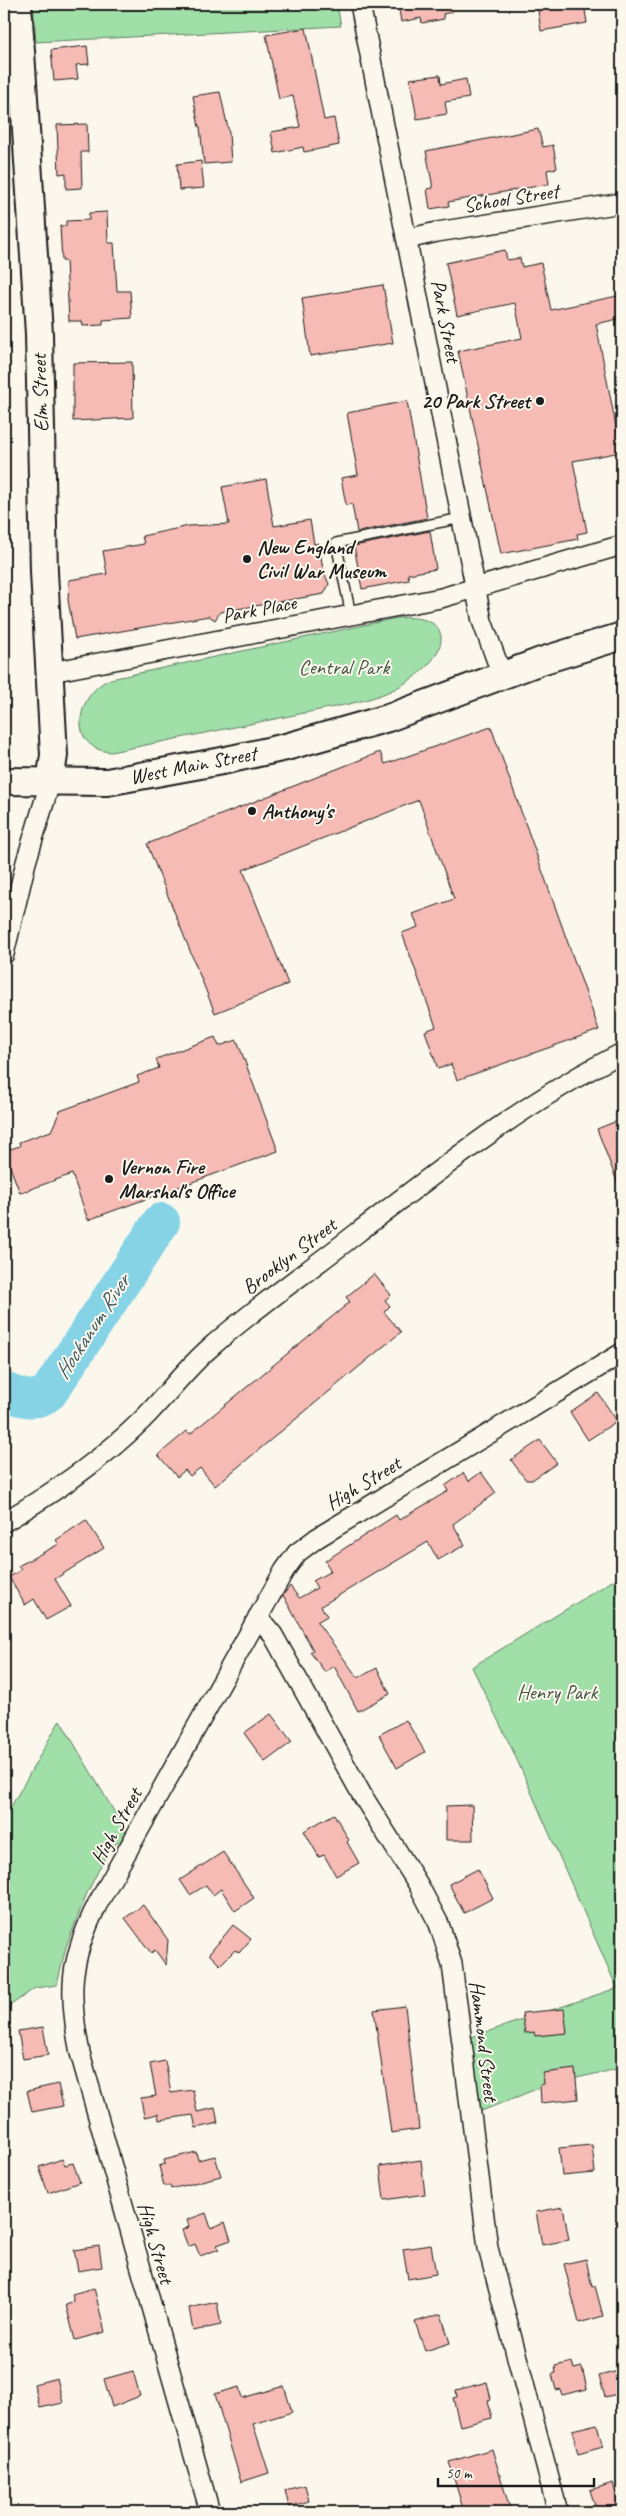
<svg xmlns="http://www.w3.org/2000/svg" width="626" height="2516" font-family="Caveat,sans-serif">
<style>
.green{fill:#a0dfa8;stroke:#5e7e62}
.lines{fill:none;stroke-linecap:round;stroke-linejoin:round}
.river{stroke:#86d3e6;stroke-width:38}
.building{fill:#f6bbb4;stroke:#1c1c1c}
.lane-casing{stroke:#1c1c1c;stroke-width:12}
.street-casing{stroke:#1c1c1c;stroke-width:22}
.secondary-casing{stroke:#1c1c1c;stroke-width:30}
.lane{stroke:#fbf7ec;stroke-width:9}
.street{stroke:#fbf7ec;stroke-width:19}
.secondary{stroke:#fbf7ec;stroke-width:26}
.poi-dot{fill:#1c1c1c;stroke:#fbf7ec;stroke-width:2}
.labels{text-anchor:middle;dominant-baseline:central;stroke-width:4;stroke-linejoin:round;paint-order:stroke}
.street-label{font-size:21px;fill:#1c1c1c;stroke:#fbf7ec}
.poi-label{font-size:21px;font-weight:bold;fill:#1c1c1c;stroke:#fbf7ec;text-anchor:start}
.park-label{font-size:21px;fill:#445646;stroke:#fbf7ec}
.water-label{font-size:22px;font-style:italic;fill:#415c63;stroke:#fbf7ec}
</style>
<rect width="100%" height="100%" fill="#fbf7ec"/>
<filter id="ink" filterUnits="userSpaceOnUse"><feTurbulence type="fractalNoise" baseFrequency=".02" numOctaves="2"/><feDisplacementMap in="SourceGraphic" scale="10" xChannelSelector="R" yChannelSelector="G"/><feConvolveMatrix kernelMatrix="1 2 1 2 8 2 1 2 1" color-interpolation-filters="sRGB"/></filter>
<g filter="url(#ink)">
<g class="green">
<path d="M33 4H337L341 26 36 42Z"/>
<path d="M397 618C456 613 451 653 410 680 391 693 371 699 349 704L111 752C66 749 76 692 111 679Z"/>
<path d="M622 1575V2068L549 2084 464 2118 457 2042 617 1988 514 1753 472 1667Z"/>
<path d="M60 1720 128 1835 110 1848 87 1893 66 1947 57 1985 35 1988 4 2010V1819Z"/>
</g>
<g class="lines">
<path class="river" d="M4 1391C19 1397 35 1404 49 1392L161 1222"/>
</g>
<g class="building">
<path d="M398 4H451L452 12 443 14 444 19 422 23 421 18 401 22Z"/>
<path d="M537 4H584L587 23 541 31Z"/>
<path d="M306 28 324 120 334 118 339 145 304 152 303 147 275 153 271 132 300 127 293 96 279 99 266 35Z"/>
<path d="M87 46 89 64 76 65 78 79 54 81 51 50Z"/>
<path d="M440 75 441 84 466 79 469 98 445 102 447 114 417 119 410 79Z"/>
<path d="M220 92 229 133 231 162 204 164 200 127H199L193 96Z"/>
<path d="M87 124 88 152H81L82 188 66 189V173L59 174 57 125Z"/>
<path d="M538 129 543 147 553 145 557 168 547 170 549 184 448 202 449 206 430 209 427 189 433 188 426 151Z"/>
<path d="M201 161 204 188 179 190 177 164Z"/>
<path d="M107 212 108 243H114L117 291H130L132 318 103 320V325L83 326 82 321H69L66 261H62L60 226H66V221L89 220V213Z"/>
<path d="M505 250 507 260 520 258 522 267 541 263 551 310 622 295V318L596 324 621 452 573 461 587 532 577 534 578 539 501 554 458 351 522 338 515 303 457 315 446 263Z"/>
<path d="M383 285 393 343 310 356 302 298Z"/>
<path d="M132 362 133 418 73 421V363Z"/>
<path d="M407 401 427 518 357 532 352 504 346 505 341 478 358 475 347 413Z"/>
<path d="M266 479 274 526 310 520 314 544 319 543 323 570 329 584 324 594 220 612 215 620 209 616 75 639 68 600 69 580 107 574 103 551 144 544 142 536 189 526 229 524 222 487Z"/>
<path d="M430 531 436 569 408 574 409 580 362 589 354 546Z"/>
<path d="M491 727 599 1030 457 1080 451 1064 438 1069 425 1031 436 1027 402 933 418 927 413 914 454 899 419 800 243 870 288 984 215 1013 147 844 380 752 385 764Z"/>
<path d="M215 1037 219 1046 237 1040 278 1151 88 1220 72 1174 20 1193 4 1151 20 1146 19 1142 51 1131 60 1111 139 1082 137 1076 159 1068 156 1059Z"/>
<path d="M622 1119V1191L621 1192 597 1129Z"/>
<path d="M374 1274 391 1295 385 1300 390 1306 384 1312 401 1332 215 1486 200 1468 190 1476 185 1470 177 1477 158 1455 187 1431 190 1434 350 1302 346 1297Z"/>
<path d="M598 1393 617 1421 588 1440 570 1412Z"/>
<path d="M540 1440 557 1463 532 1480H526L511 1460Z"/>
<path d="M481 1472 496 1493 453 1524 465 1545 438 1560 428 1542 321 1606 327 1616 317 1622 358 1678 377 1668 390 1694 358 1711 334 1666 325 1672 310 1652 313 1650 283 1595 290 1586 299 1598 317 1588 313 1581 331 1571 325 1561 396 1515 399 1520 448 1491 445 1486 463 1473 469 1481Z"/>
<path d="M86 1520 104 1548 55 1579 71 1606 46 1620 34 1599 25 1605 9 1577 21 1570 18 1566 59 1544 56 1540Z"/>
<path d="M271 1714 292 1742 265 1762 244 1733Z"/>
<path d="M406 1720 425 1752 397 1768 379 1735Z"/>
<path d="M472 1805 473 1840H446V1806Z"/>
<path d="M334 1814 349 1840 347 1842 359 1863 336 1876 324 1855 319 1857 304 1831Z"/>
<path d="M223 1852 254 1898 235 1911 221 1889 213 1895 206 1885 190 1895 180 1880Z"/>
<path d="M478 1869 493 1898 464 1913 449 1884Z"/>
<path d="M143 1905 168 1940 166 1965 155 1950 151 1953 125 1918Z"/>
<path d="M233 1925 251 1939 239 1953 235 1950 220 1965 209 1954Z"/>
<path d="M405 2006 419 2129 391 2133 374 2010Z"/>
<path d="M564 2009 567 2033 535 2036 534 2032 525 2033 522 2013Z"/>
<path d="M43 2027 48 2055 23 2059 18 2031Z"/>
<path d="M165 2061 171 2093 193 2090 197 2112 215 2108 218 2123 196 2128 193 2115 159 2120 158 2114 144 2117 141 2098 156 2096 150 2064Z"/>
<path d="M575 2069 578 2099 541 2103 540 2085 544 2084 543 2073Z"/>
<path d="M58 2084 63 2106 32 2112 27 2091Z"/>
<path d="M592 2145 595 2173 562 2176 559 2148Z"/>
<path d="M196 2152 198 2160 215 2156 221 2176 171 2189 170 2185 164 2186 159 2166 165 2164 164 2160Z"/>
<path d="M62 2159 65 2165 73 2163 80 2182 48 2193 39 2167Z"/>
<path d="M421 2160 425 2194 384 2200 380 2166Z"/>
<path d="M563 2207 569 2240 542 2245 536 2212Z"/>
<path d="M206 2213 211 2228 225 2222 231 2240 217 2245 219 2249 200 2256 195 2244 188 2247 182 2230 189 2227 187 2220Z"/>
<path d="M431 2245 436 2274 408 2279 403 2249Z"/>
<path d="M99 2246 102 2267 78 2271 74 2250Z"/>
<path d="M586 2259 592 2287 595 2286 603 2316 579 2323 564 2264Z"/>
<path d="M94 2288 105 2332 75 2340 66 2305 74 2302 72 2294Z"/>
<path d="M217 2302 221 2325 193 2331 189 2308Z"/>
<path d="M441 2314 450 2343 425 2351 415 2322Z"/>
<path d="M572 2362 574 2369 582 2367 587 2389 562 2395 560 2389 556 2390 552 2374 556 2373 555 2366Z"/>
<path d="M622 2370V2393L605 2397 599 2376Z"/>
<path d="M133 2371 140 2396 112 2407 104 2379Z"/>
<path d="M57 2378 63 2403 40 2408 34 2384Z"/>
<path d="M487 2382 491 2399 488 2400 492 2418 460 2426 453 2398 457 2397 456 2390Z"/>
<path d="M284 2386 292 2412 253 2424 269 2473 241 2482 215 2394 239 2387 242 2398Z"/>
<path d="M597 2424 603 2447 578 2454 572 2430Z"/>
<path d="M492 2449 511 2512H464L449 2462Z"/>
<path d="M613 2483 620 2509 597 2512 590 2490Z"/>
<path d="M305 2485 309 2501 289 2507 285 2490Z"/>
</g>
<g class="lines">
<defs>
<path id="lane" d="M351 615 336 543 462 518"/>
<g id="street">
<path d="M360 4 482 621 502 675"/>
<path d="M407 239 437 232 622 203"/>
<path d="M51 672 441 598 622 545"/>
<path d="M4 954 26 862 50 783"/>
<path d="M4 1522C53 1493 101 1461 142 1420 166 1396 186 1368 212 1346 258 1305 309 1271 357 1233 442 1168 526 1101 622 1053"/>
<path d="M258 1617 273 1635 362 1795 418 1884 439 1924 452 1964 488 2248 558 2512"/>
<path d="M210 2512 80 2053C68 1993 69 1961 97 1905L284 1571 297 1553 317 1538 622 1353"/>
</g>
<g id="secondary">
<path d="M18 4 39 334 44 572 54 755 50 783"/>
<path d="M4 781 107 782 222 761 286 747 388 718 541 661 622 636"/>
</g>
</defs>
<use href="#lane" class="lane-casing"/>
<use href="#street" class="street-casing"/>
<use href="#secondary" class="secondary-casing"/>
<use href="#lane" class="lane"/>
<use href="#street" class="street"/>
<use href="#secondary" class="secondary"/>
</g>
</g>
<g class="poi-dot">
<circle cx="540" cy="401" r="5"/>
<circle cx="247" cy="559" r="5"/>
<circle cx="252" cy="811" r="5"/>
<circle cx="109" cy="1179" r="5"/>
</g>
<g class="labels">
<g class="street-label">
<text transform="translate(511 198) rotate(-9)">School Street</text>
<text transform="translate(446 321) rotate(79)">Park Street</text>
<text transform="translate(40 393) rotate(-92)">Elm Street</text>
<text transform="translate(259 609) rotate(-11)">Park Place</text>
<text transform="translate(193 765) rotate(-11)">West Main Street</text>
<text transform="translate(289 1256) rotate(-37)">Brooklyn Street</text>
<text transform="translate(363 1483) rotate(-31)">High Street</text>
<text transform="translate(116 1826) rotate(-61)">High Street</text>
<text transform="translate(484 2041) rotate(83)">Hammond Street</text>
<text transform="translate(156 2243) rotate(74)">High Street</text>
</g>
<g class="poi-label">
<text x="530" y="401" text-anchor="end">20 Park Street</text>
<text x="257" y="547">New England<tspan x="257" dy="24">Civil War Museum</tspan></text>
<text x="262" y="811">Anthony's</text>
<text x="119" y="1167">Vernon Fire<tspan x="119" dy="24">Marshal's Office</tspan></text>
</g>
<g class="park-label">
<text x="344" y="667">Central Park</text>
<text x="557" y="1692">Henry Park</text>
</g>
<g class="water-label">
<text transform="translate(92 1327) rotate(-57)">Hockanum River</text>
</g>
</g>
<rect width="626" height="2516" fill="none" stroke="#fbf7ec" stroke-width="20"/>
<rect x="10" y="10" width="606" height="2496" fill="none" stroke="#1c1c1c" stroke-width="2" filter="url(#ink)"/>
<path d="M438 2478v8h156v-8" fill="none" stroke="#1c1c1c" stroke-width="2.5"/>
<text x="446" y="2478" font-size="15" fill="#1c1c1c" stroke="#fbf7ec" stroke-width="4" paint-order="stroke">50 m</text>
</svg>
